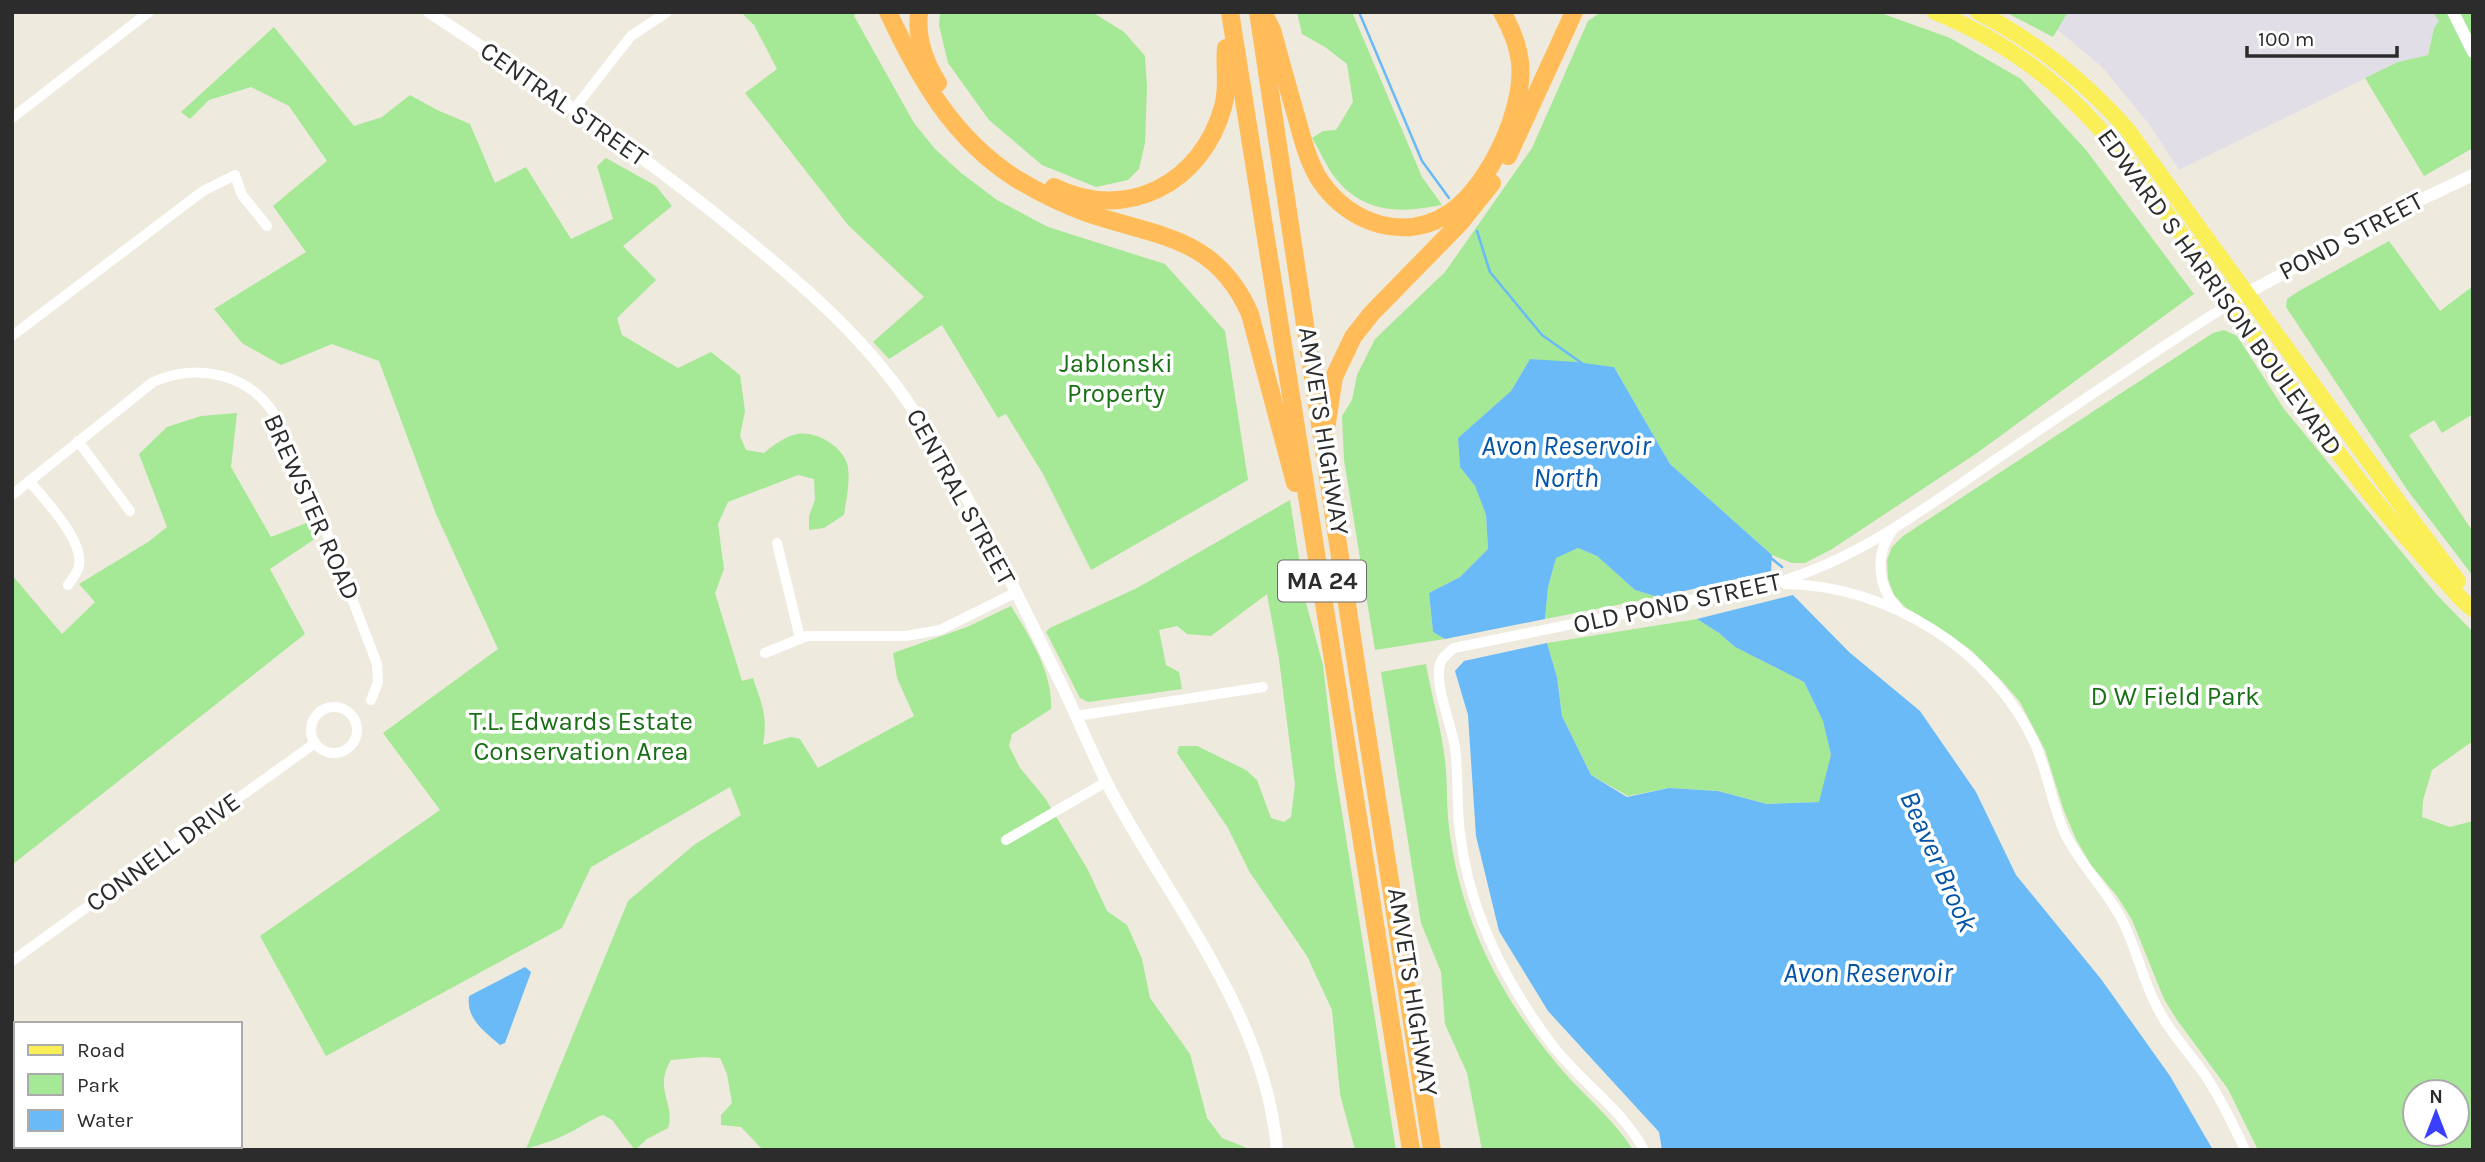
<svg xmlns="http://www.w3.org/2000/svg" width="2485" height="1162" font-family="Karla,sans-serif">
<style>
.industrial{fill:#e2dee7}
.green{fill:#a5e896;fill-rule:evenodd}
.water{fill:#6abaf7}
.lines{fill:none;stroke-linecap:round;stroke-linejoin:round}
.stream{stroke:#6abaf7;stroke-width:2.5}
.minor{stroke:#fff;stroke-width:10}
.tertiary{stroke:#fff;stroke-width:12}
.primary{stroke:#faef57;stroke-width:16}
.motorway{stroke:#ffbc58;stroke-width:18}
.labels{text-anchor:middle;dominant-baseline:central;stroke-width:7;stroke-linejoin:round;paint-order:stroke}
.shield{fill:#fff;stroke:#6b6b6b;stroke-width:2}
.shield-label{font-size:24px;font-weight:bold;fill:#2c2c2c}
.street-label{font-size:26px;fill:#2c2c2c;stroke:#fff}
.park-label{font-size:26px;fill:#196f16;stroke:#fff}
.water-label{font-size:28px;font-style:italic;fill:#0454a7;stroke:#fff}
</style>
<rect width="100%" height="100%" fill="#eeeadd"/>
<path class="industrial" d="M2032 12H2433L2440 21 2434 28 2428 55 2398 62 2179 170 2149 124 2103 68 2064 35Z"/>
<g class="green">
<path d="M741 12H857L854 16 914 123 935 149 960 172 997 200 1048 227 1165 264 1225 331 1248 480 1091 570 1043 474 1006 414 998 418 942 325 889 359 873 342 924 297 848 225 745 93 777 69 754 25Z"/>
<path d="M940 12H1092L1124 32 1145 56 1147 87 1145 143 1139 169 1128 180 1096 187 1042 165 989 120 948 63 939 25Z"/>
<path d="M1297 12H1352L1422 177 1442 205C1403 213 1365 214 1337 180 1327 168 1320 151 1312 138L1323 131 1336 130 1353 102 1347 64 1325 47 1302 34Z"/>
<path d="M1601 12H1878L1950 38 2021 79 2086 150 2194 294 1977 453 1832 549 1805 563H1792L1772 555 1670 464 1614 367 1530 359 1511 391 1458 438 1460 467 1475 486 1486 515 1488 549 1460 577 1429 593 1433 632 1445 639 1375 650 1344 460 1342 416 1352 400 1357 375 1375 339 1445 272 1532 148 1588 21Z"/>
<path d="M2068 12 2053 37 2007 13V12Z"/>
<path d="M2433 12H2473V148L2424 176 2365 78 2398 62 2428 55 2434 28 2439 21Z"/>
<path d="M274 27 354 126 382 117 410 95 437 110 470 124 495 183 526 167 571 239 613 219 597 166 606 158 656 186 672 206 623 246 656 280 617 318 622 335 678 368 711 352 740 375 745 411 740 436 746 450 764 453C774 445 784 437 797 434 815 431 839 444 846 461 852 474 846 501 844 515L824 528 809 530V516L815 500 814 479 798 475 728 502 718 524 724 569 715 593 742 681 753 678C762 705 768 716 763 745L791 737 800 739 818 768 914 716 897 678 893 653 967 627 1011 606C1029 636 1053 672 1051 709L1012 734 1009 746 1020 768 1045 798 1088 870 1107 911 1127 925 1142 959 1150 998 1190 1054 1207 1118 1222 1138 1252 1150H763L741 1127 721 1125V1115L732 1103 727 1074 720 1058 703 1057 671 1060C653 1089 676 1104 668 1128L647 1139 635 1150 612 1120 603 1115C592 1119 584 1125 573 1131 558 1139 542 1144 526 1149L628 901 694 845 741 815 730 787 591 867 562 928 326 1056 260 936 440 810 383 733 498 649 436 514 379 361 332 344 281 365 242 343 214 309 306 252 273 206 327 161 289 106 251 87 209 100 190 119 181 112Z"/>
<path d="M2389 241 2440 311 2473 286V414L2442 433 2434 420 2409 435 2473 532V576L2408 491 2286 307 2287 299 2299 291Z"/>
<path d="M2224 330 2237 336 2284 409 2437 595 2473 632V741L2432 770 2423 800 2422 817 2450 827 2473 821V1150H2258L2228 1089 2177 1020 2164 999 2132 920 2117 896 2091 865 2076 839 2064 811 2045 750 2020 702 2002 681 1972 651 1949 634 1905 607 1894 595 1888 579 1887 560 1892 547 1903 536 2213 333ZM2415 1092H2457V1134H2415Z"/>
<path d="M237 413 231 467 271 537 309 522 316 538 270 569 305 634 12 865V575L62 634 95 602 79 584 148 542 167 527 139 454 167 427 201 416Z"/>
<path d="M1290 500 1306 603 1323 665 1335 769 1396 1150H1355L1340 1094 1332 1010 1307 956 1249 871 1228 828 1177 753 1179 746H1197L1246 770 1257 780 1271 818 1284 822 1291 817 1295 785 1279 659 1267 594 1211 636 1187 634 1177 626 1159 630 1166 665 1179 672 1182 689 1088 702 1080 698 1046 632 1050 628 1137 588Z"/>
<path d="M1578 548 1597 556 1635 590 1658 597 1545 619 1548 587 1556 557Z"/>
<path d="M1697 619 1719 633 1735 647 1804 682 1823 721 1831 755 1820 802 1767 804 1718 791 1669 788 1628 796 1591 775 1562 716 1557 677 1547 643Z"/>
<path d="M1426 664C1431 694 1440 723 1444 753 1448 777 1446 802 1449 827 1457 895 1482 958 1520 1015 1535 1037 1551 1058 1569 1078 1591 1101 1615 1122 1633 1150H1482L1467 1073 1445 1024 1441 972 1421 923 1381 672Z"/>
</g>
<g class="water">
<path d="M1530 359 1575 362 1614 367 1670 464 1772 555 1771 571 1658 597 1635 590 1597 556 1578 548 1556 558 1548 587 1545 619 1445 639 1433 632 1429 593 1460 577 1488 549 1486 515 1475 486 1460 467 1458 438 1511 391Z"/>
<path d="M1793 595 1849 652 1920 711 1976 792 2016 875 2101 979 2170 1076 2213 1150H1662L1659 1132 1548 1011 1499 931 1476 836 1468 715 1455 671 1464 661 1547 643 1557 677 1562 716 1591 775 1627 797 1669 788 1718 791 1767 804 1819 802 1831 755 1823 721 1804 682 1735 647 1719 633 1697 619Z"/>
<path d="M525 967 531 972 530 975 505 1043 500 1045C484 1031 466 1019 469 996Z"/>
</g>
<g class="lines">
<g class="stream">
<path d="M1359 12 1422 161 1449 198"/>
<path d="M1477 231 1490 272 1542 335 1583 364"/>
<path d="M1771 558 1782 567"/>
</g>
<g class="minor">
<path d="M574 109 631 36 667 12"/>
<path d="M12 118 149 12"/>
<path d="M12 336 203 191 235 175 242 195 267 226"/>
<path d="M78 441 130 511"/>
<path d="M29 481C45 500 84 540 79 566 78 572 72 579 68 585"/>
<path d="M12 495 153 382C198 362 251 374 276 417L329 538 377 664 378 682 371 700"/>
<path d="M1892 531C1875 553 1877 587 1897 607"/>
<path d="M777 543 800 638"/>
<path d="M1785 584C1888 585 1992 650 2035 744 2048 773 2052 805 2065 834 2080 864 2105 888 2121 918 2135 944 2141 974 2154 1001 2167 1029 2187 1050 2205 1075 2221 1099 2233 1124 2245 1150"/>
<path d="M765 653 807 636H906L940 630 1015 593"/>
<circle cx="334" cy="730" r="23"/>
<path d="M1076 716 1263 687"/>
<path d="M1006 840 1106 782"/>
<path d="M12 961 315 743"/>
<path d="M12 1048 16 1053"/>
<path d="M59 1146 60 1150"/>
<path d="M125 1150 126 1149"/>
<path d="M1644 1150C1622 1109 1581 1082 1553 1046 1506 984 1469 911 1460 833 1456 805 1459 776 1455 748 1452 725 1434 686 1440 664 1442 657 1448 653 1454 648L1775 583C1860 559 1929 505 2001 456 2077 404 2153 352 2231 303"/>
</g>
<g class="tertiary">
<path d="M429 12C534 81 637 150 734 229 797 280 858 331 905 398 967 487 1016 591 1063 688 1081 725 1096 764 1116 800 1178 912 1266 1019 1277 1150"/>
<path d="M2453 12 2473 52"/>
<path d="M2240 297 2403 208 2473 175"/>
</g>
<g class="primary">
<path d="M1935 12C2064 64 2121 151 2199 258 2261 344 2319 433 2387 515 2406 537 2424 558 2443 579 2453 589 2461 601 2473 609"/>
<path d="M1978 12C2035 41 2084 81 2127 129L2405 511 2458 581"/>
</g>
<g class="motorway">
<path d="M888 12C919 78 953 138 1015 178 1038 192 1062 204 1087 213 1158 237 1216 236 1250 314L1295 483"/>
<path d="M919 12C916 38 924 61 938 83"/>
<path d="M1230 12 1411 1150"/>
<path d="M1258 12 1357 670 1432 1150"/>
<path d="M1266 18 1272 30C1280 58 1287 85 1295 112 1302 136 1307 161 1321 182 1350 224 1406 243 1451 212 1490 184 1525 109 1520 62 1518 44 1511 28 1502 12"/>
<path d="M1508 156 1574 12"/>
<path d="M1054 187C1127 223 1202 183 1223 107 1229 87 1224 68 1226 48"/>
<path d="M1326 429 1334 377 1353 337 1371 314 1461 222 1492 183"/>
</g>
</g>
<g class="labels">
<rect class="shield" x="1278" y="560.5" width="88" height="41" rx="5"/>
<g class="shield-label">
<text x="1322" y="581">MA 24</text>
</g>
<g class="street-label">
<text transform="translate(564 104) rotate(35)">CENTRAL STREET</text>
<text transform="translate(2351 236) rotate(-28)">POND STREET</text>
<text transform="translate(2220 292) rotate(54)">EDWARD S HARRISON BOULEVARD</text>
<text transform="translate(1324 431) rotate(81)">AMVETS HIGHWAY</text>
<text transform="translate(961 497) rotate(61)">CENTRAL STREET</text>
<text transform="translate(312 507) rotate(66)">BREWSTER ROAD</text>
<text transform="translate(1677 603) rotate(-12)">OLD POND STREET</text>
<text transform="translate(163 852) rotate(-36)">CONNELL DRIVE</text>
<text transform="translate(1413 992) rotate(81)">AMVETS HIGHWAY</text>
</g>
<g class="park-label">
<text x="1116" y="363">Jablonski<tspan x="1116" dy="30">Property</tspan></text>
<text x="2175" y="696">D W Field Park</text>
<text x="581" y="721">T.L. Edwards Estate<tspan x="581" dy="30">Conservation Area</tspan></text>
</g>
<g class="water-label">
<text x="1566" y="445">Avon Reservoir<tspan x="1566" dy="32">North</tspan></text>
<text transform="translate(1939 861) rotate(66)">Beaver Brook</text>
<text x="1868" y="972">Avon Reservoir</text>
</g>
</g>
<rect width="2485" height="1162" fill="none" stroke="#2c2c2c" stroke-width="28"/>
<rect x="14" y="1022" width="228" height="126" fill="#ffffff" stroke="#ababab" stroke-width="2"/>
<rect x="28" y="1045" width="35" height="10" fill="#faef57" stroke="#ababab" stroke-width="2"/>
<text x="77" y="1057" font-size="21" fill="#2c2c2c">Road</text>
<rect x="28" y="1074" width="35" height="21" fill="#a5e896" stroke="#ababab" stroke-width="2"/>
<text x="77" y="1092" font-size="21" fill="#2c2c2c">Park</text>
<rect x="28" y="1110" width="35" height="21" fill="#6abaf7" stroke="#ababab" stroke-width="2"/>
<text x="77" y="1127" font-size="21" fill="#2c2c2c">Water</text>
<g transform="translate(2436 1113)"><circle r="33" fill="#ffffff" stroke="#ababab" stroke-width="2"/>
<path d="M0-5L12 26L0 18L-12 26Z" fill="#3a3eff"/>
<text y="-10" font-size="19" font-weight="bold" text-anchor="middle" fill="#2c2c2c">N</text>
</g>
<path d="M2247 46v10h150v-10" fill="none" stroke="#2c2c2c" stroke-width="3.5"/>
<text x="2258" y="46" font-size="21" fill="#2c2c2c" stroke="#ffffff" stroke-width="5" paint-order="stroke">100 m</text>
</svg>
